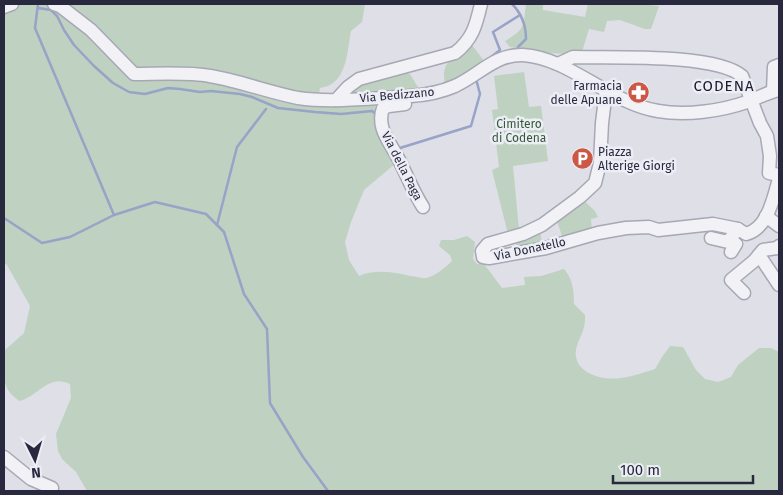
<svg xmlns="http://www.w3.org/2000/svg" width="783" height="495" font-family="'Fira Sans',sans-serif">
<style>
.green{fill:#bfd1c0}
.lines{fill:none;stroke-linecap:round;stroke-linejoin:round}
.stream{stroke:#99a2c7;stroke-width:2.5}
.minor-casing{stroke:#a7a8b4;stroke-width:15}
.minor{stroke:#f1f1f6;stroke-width:12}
.labels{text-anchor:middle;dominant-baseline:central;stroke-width:5;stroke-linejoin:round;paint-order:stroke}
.poi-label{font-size:12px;fill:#28293e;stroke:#edeef5;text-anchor:end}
.street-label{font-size:12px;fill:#28293e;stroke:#edeef5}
.park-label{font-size:12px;fill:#355939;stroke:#edeef5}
.quarter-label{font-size:15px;letter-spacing:1px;fill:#1a1b2f;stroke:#edeef5}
</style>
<rect width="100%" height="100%" fill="#dedfe7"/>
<g class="green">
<path d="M4 4H365L362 22 351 31C347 52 347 85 320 88L317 105 374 103 378 126 396 163 364 190 351 222 345 242 349 260 359 276C375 269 393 272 410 276 415 276 421 279 426 278 434 277 446 267 452 261L450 255 439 246 441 240H454L467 236 475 242 473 259 477 264H484L502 288 525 285 524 277 541 276 564 269C573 279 574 292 574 304L585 315C585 319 585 323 584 327 582 337 574 346 576 357 578 365 581 368 587 372 609 385 633 376 655 369L662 357 670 346 683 347 696 370 705 379 718 382 731 377 738 365 759 348H771L779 352V491H87L76 472 62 459 58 451 56 434 71 398 70 384C48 374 40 395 20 401 0 389 4 373 4 351L24 333 30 306 7 265 4 263Z"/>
<path d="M526 4H543V10L585 17 588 4H640L659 6 651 29H645L620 20 607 21 604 32 589 29 581 55 549 53 510 47 505 41C526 29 523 26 526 4Z"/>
<path d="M472 45 484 61 445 85C444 75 442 69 450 60H459Z"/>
<path d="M403 72 410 74 419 89 345 94 358 84Z"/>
<path d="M524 72 529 107 541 106 548 161 513 166 519 230 508 234 492 170 499 167 492 110 498 109 494 76Z"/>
<path d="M583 200 595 211 598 217 591 219 592 231 563 239 557 221Z"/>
<path d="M540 230 542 244 517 250 516 240Z"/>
</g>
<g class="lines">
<g class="stream">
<path d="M38 4 35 28 114 215"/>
<path d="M512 4C521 13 526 26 526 39L518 47"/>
<path d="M38 8 51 10 57 16 64 30 74 45 94 66 113 83 129 92 145 94 168 88 180 89 200 92 211 91 240 94 252 97 278 108 315 112 341 114 372 111 377 115"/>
<path d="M491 57 500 50 493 32 520 15"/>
<path d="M397 146 400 148 471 126 480 94 476 79"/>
<path d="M4 218 42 243 70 237 114 215 155 202 206 214 224 232 244 294 267 329 270 403 303 457 328 491"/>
<path d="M217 225 237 147 266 109"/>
</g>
<defs>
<g id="minor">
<path d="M54 4 60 6 91 30 134 74C157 74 188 72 210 76 240 81 268 92 298 98 331 103 377 98 411 96 426 95 441 92 455 86 479 75 495 54 523 55 570 58 609 103 658 111 686 116 721 111 747 102 758 98 768 92 779 90"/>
<path d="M4 7 12 4"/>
<path d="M558 64 573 57C611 58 715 53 742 76L760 123 767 136 770 156 769 173 779 175"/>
<path d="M606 91 602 123 600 163 595 183 580 197 542 225 523 234 488 244 482 251 483 257 489 258 546 248 598 233 626 228 649 227 658 230 713 224 738 229 746 234C768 228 773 199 779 179"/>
<path d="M773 91 774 67 779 65"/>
<path d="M336 100 348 87 359 79 455 53C473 39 476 25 481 4"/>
<path d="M405 104 389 106 383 108C376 128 390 142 398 158 407 175 413 192 423 207"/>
<path d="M766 216 779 226"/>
<path d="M711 238 728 242 730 239"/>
<path d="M731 252 736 244 730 239 738 229"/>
<path d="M759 255 779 285"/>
<path d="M744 293 731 280 754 261 763 250 777 248 779 246"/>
<path d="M4 457 31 479 52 488"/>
</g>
</defs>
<use href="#minor" class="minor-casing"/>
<use href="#minor" class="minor"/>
</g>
<defs>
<symbol id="pharmacy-disc" viewBox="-11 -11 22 22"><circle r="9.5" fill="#cb5744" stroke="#edeef5"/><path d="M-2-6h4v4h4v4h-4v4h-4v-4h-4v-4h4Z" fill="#fff"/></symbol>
<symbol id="parking-disc" viewBox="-11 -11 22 22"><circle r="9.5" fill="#cb5744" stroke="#edeef5"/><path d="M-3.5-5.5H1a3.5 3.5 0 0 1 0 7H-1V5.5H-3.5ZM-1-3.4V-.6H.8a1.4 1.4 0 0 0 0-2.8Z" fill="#fff"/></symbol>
</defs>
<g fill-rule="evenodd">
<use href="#pharmacy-disc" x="626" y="80" width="25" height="25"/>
<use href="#parking-disc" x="570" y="146" width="25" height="25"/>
</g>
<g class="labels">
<g class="poi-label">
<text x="622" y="86">Farmacia<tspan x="622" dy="14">delle Apuane</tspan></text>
<text x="598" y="152" text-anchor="start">Piazza<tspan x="598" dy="14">Alterige Giorgi</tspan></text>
</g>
<g class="street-label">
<text transform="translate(397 95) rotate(-5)">Via Bedizzano</text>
<text transform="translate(402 166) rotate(63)">Via della Paga</text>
<text transform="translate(530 249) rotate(-12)">Via Donatello</text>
</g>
<g class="park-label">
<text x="519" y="124">Cimitero<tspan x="519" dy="14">di Codena</tspan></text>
</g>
<g class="quarter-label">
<text x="724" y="86">CODENA</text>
</g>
</g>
<rect width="783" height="495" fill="none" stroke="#28293e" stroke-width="10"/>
<g transform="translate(35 460) rotate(175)" stroke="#edeef5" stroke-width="4" paint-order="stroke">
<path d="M0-4L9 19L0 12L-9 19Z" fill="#28293e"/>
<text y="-8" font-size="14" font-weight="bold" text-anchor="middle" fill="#28293e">N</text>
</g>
<path d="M613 475v8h140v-8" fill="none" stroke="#28293e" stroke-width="2.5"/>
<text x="620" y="475" font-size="15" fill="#28293e" stroke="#edeef5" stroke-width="4" paint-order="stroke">100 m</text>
</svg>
